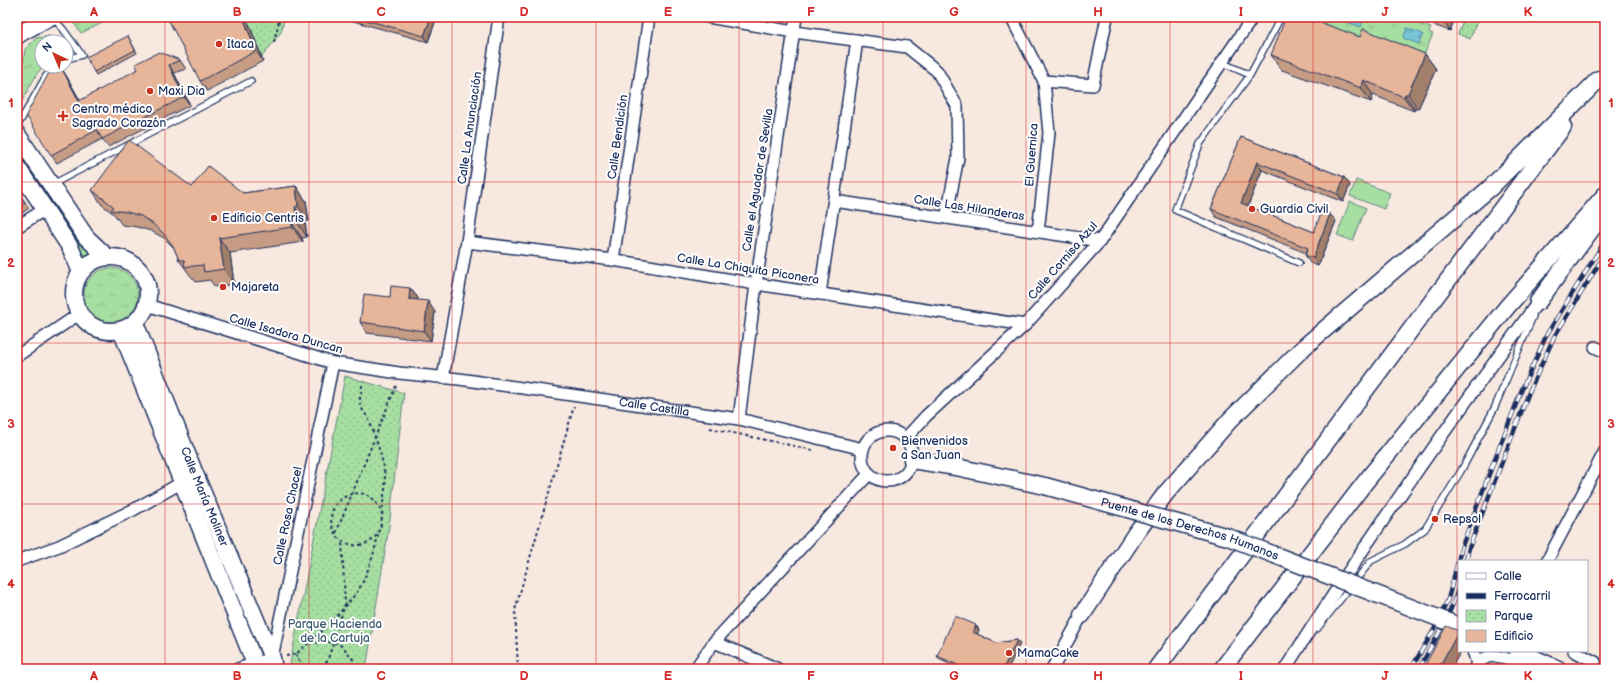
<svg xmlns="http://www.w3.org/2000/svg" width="1622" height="686" font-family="'Balsamiq Sans',sans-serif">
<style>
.grass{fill:url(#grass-tufts);stroke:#618680}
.park{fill:url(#park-dots);stroke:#618680}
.pitch{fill:#a7dea1;stroke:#618680}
.water{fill:url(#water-ripples);stroke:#538aa7}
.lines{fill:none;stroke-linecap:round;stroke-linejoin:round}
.lane-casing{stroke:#1b2f5e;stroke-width:8}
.street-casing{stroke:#1b2f5e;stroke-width:14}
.secondary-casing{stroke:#1b2f5e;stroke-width:19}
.path{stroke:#1b2f5e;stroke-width:2;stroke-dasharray:3 3;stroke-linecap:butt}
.lane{stroke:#fff;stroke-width:5.5}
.street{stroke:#fff;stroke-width:11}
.secondary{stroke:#fff;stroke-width:16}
.rail-casing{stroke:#1b2f5e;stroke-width:4.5}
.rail{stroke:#fff;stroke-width:3;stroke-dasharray:9;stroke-linecap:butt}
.secondary-bridge-casing{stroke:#1b2f5e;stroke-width:19;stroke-linecap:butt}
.secondary-bridge{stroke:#fff;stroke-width:16}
.wall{fill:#c79c84;stroke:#1b2f5e}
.shaded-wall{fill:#a27f6b;stroke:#1b2f5e}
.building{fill:#e7b599;stroke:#1b2f5e}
.grid{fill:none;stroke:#d62828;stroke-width:1;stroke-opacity:0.55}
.poi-dot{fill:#c8321e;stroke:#fff;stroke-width:1.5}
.labels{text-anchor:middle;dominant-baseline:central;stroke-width:4;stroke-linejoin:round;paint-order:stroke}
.poi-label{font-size:12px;fill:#1b2f5e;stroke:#fff;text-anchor:start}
.street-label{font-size:12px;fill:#1b2f5e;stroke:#fff}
.park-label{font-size:12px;fill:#3e5b6f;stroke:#fff}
.neatline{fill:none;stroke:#d62828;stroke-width:1.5}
.grid-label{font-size:13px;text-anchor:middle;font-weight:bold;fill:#d62828}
</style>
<defs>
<pattern id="grass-tufts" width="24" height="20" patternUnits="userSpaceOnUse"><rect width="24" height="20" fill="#a7dea1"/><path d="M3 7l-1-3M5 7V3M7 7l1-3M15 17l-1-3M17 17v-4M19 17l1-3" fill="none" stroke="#8fbf8d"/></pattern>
<pattern id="park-dots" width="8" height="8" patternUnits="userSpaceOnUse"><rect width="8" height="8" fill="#a7dea1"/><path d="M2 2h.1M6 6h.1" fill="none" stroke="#8fbf8d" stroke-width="1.8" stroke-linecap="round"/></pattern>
<pattern id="water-ripples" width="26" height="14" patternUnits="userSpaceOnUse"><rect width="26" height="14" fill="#79c6d8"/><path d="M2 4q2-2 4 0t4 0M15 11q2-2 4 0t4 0" fill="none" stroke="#62a1b2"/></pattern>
</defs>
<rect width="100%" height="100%" fill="#f8e9e0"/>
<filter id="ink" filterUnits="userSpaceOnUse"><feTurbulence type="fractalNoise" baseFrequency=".025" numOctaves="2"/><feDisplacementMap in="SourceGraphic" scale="8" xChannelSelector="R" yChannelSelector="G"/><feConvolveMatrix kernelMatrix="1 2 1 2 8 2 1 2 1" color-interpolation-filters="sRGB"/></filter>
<g filter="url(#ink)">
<g class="grass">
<path d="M84 17H115L81 33 73 22Z"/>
<path d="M1305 17H1401L1431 28 1429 32 1433 34 1422 60 1368 49Z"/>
<path d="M50 36 53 42H42V66H45L38 72 17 110V81L24 58 25 49 36 38Z"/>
<circle cx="111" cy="295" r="27"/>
</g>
<g class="park">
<path d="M246 17H285L281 32 262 57Z"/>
<path d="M1465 17H1479L1470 39 1458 34Z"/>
<path d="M17 147 82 246 92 253 86 255 82 260 78 248 17 155Z"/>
<path d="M345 376 404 393 389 527 366 669H291L290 664Z"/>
</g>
<g class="pitch">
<path d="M1356 180 1390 193 1384 209 1350 196Z"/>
<path d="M1350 201 1366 208 1353 241 1337 235Z"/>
</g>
<g class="water">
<path d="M1333 17H1364L1361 27Z"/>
<path d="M1407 28 1423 34 1419 44 1403 38Z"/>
</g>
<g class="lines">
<defs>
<g id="lane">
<path d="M52 17 63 29 82 55 66 59"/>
<path d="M1281 17 1250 75 1200 144 1175 210 1299 263"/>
<path d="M1223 63 1250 75"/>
<path d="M17 127 46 76 57 66"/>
<path d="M53 184 251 81"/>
<path d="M1317 629 1371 561 1405 544 1425 529 1461 471 1494 409 1533 316"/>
</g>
<g id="street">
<path d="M708 17 794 32 907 47 937 71 957 106 958 158 946 218"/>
<path d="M1011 17 1044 81 1049 133 1038 232"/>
<path d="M1044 81 1093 85 1107 17"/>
<path d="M834 201 1100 241"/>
<path d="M17 227 45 209"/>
<path d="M467 242 613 260 756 284 1025 325"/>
<path d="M613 260 649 17"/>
<path d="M820 294 857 40"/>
<path id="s1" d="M147 305 333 363 399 373 459 379 739 419 863 449"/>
<path d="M1595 347 1605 352"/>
<path d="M17 356 79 314"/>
<path d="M443 378 467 242 499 17"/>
<path d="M739 419 756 284 796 17"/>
<circle cx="887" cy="456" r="25"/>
<path d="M905 439 926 416 1025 325 1100 241 1253 17"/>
<path d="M17 561 59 546 135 509 188 479"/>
<path d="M1547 561 1605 451"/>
<path d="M714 642 778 669"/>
<path d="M1473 651 1477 663"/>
<path d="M1574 651 1595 662V669"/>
<path d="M238 669 272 658 333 363"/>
<path d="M695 669 714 642 869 474"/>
<path d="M1052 669 1082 615"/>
<path d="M1285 669C1365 543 1450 422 1538 302"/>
<path d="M1474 669C1487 645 1514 661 1533 669"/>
</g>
<g id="secondary">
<path d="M17 36 21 33 50 17"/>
<path d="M17 134 86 237 107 257"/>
<path d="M17 167 70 247 81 272"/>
<circle cx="111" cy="294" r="37"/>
<path d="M1538 302 1605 211"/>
<path id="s2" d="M135 323 195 474 272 658 274 669"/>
<path d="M121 330 257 669"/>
<path d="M912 460 956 467 1045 486"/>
<path d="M1082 615 1136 533 1166 493 1230 420 1304 347 1490 188 1599 79"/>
<path d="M1518 651 1558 669"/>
<path d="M1156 669 1563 127"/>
<path d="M1222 669 1366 481 1507 307 1605 195"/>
</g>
</defs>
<use href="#lane" class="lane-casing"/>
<use href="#street" class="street-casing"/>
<use href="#secondary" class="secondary-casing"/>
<g class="path">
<path d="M274 42 280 17"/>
<path d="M362 385C362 391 359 398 360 404 361 409 367 415 369 420 371 425 373 431 375 437 380 451 384 464 385 479 386 486 384 495 383 503 382 521 382 543 358 545 349 546 339 541 335 533 318 501 362 479 377 504 379 507 381 511 382 515"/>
<path d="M710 428 813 450"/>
<path d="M336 533 396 386"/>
<path d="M310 643C336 642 338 638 354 661L352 669"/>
<path d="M296 654 303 669"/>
<path d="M286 656 296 654 301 650C321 632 341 613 357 592 366 579 376 549 378 534"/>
<path d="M324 669 330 653 345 604 342 541"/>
<path d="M518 669 515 610 574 406"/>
</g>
<use href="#lane" class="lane"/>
<use href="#street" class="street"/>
<use href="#secondary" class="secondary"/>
<defs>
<g id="rail">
<path d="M1466 561 1469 548 1529 392 1554 337 1605 254"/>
<path d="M1411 669 1435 628 1448 599 1462 546 1494 461 1522 389 1547 334 1605 241"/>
<path d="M1419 669C1434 640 1450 618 1459 586"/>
</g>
</defs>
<use href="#rail" class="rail-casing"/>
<use href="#rail" class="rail"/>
<defs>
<g id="secondary-bridge">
<path id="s3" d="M1045 486 1228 537 1459 626"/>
</g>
</defs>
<use href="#secondary-bridge" class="secondary-bridge-casing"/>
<use href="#secondary-bridge" class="secondary-bridge"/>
</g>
<g class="wall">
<path d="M339 17H437L428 42Z"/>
<path d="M1411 17H1455L1450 31Z"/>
<path d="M249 24 263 61 207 91 200 81Z"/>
<path d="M128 36 137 53 96 75 94 72Z"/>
<path d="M1360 37 1425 54 1436 69 1418 109H1415L1414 111 1373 95 1371 102 1282 70 1271 55Z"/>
<path d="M180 60 186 69 174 73 190 105 108 147 102 139 57 163 51 155 53 74 62 69 67 77 80 101Z"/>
<path d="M1241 137 1344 177 1350 185 1343 202 1262 170 1248 206 1314 232 1336 221 1318 266 1310 263 1305 255 1306 253 1216 217 1211 209Z"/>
<path d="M296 186 306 201 309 221 305 222 307 237 302 238 303 242 230 253 234 284 215 287 210 280 196 282 190 275 179 260 174 248 164 238 151 231 137 227 122 225 114 214 102 205 92 190 192 187 243 193Z"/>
<path d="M17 190 29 208 17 217Z"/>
<path d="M410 288 418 298 417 300 435 312 431 341 367 333 360 322 390 297Z"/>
<path d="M976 625 979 630 977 634 996 643 1017 640 1020 644 957 667 940 660 937 656Z"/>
</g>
<g class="shaded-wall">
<path d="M243 17H244L249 24 263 61 256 51Z"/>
<path d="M431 17H437L428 42 424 36Z"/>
<path d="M1440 17H1455L1450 31Z"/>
<path d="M1425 54 1436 69 1418 109 1408 94Z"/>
<path d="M169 65 174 73 190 105 184 97Z"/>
<path d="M62 69 67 77 85 109 79 101Z"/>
<path d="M1363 80 1373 95 1371 102 1361 88Z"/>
<path d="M1405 94 1415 109 1414 111 1404 97Z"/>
<path d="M1257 162 1262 170 1246 211 1241 203Z"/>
<path d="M1344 177 1350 185 1343 202 1338 194Z"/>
<path d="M296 186 306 201 309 221 298 206Z"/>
<path d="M295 207 305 222 307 237 297 222Z"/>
<path d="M1330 214 1336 221 1318 266 1313 258Z"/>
<path d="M292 223 302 238 303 242 292 227Z"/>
<path d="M219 238 230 253 234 284 224 269Z"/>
<path d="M410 288 418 298 416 309 409 299Z"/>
<path d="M428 301 435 312 431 341 424 331Z"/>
<path d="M976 625 979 630 976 636 973 632Z"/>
<path d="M1459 631V651H1461L1451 669H1438Z"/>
<path d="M1017 640 1020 644 1008 669H1003Z"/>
</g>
<g class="building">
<path d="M167 17H243L256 51 200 81Z"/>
<path d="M355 17H431L424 36Z"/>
<path d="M1286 17H1306L1360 37 1363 29 1425 54 1408 94H1405L1404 97 1363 80 1361 88 1271 55Z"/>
<path d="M128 36 135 50 94 72 86 57Z"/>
<path d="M159 52 180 60 169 65 184 97 102 139 97 130 51 155 26 115 50 71 53 74 62 69 79 101 138 69 135 64Z"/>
<path d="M1241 137 1344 177 1338 194 1257 162 1241 203 1314 232 1322 211 1330 214 1313 258 1305 255 1308 248 1211 209Z"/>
<path d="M129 140 192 187 208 166 243 193 296 186 298 206 295 207 297 222 292 223V227L219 238 224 269 204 272 203 265 185 267 184 260H179L173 246 164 234 153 224 141 216 127 212 111 210 114 207 92 190Z"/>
<path d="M17 191 25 203 17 209Z"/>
<path d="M391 286 410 288 409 299 428 301 424 331 360 322 364 294 390 297Z"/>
<path d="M955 616 976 625 973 632 996 643 1017 640 1003 669H956L958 665 937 656Z"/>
<path d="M1446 626 1459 631 1438 669H1423Z"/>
</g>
</g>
<path class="grid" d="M165 17V669M309 17V669M452 17V669M596 17V669M739 17V669M883 17V669M1026 17V669M1170 17V669M1313 17V669M1457 17V669M17 182H1605M17 343H1605M17 504H1605"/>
<g class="poi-dot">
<circle cx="219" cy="44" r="4"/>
<circle cx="150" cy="91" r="4"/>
<path d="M61 110h4v4h4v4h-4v4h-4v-4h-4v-4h4z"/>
<circle cx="1252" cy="209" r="4"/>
<circle cx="214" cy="218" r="4"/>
<circle cx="223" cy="287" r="4"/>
<circle cx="893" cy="448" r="4"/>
<circle cx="1435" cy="519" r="4"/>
<circle cx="1009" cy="653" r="4"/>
</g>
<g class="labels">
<g class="poi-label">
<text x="227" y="44">Itaca</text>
<text x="158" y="91">Maxi Dia</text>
<text x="72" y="109">Centro médico<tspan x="72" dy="14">Sagrado Corazón</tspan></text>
<text x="1260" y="209">Guardia Civil</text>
<text x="222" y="218">Edificio Centris</text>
<text x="231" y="287">Majareta</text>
<text x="901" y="441">Bienvenidos<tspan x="901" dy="14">a San Juan</tspan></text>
<text x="1443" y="519">Repsol</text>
<text x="1017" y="653">MamaCake</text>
</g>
<g class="street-label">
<text transform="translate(470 128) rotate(-82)">Calle La Anunciación</text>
<text transform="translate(618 137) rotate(-82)">Calle Bendición</text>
<text transform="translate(1032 155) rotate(-86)">El Guernica</text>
<text transform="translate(758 180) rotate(-81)">Calle el Aguador de Sevilla</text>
<text transform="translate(969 208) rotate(9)">Calle Las Hilanderas</text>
<text transform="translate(1063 261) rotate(-49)">Calle Cornisa Azul</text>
<text transform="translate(748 269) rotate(9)">Calle La Chiquita Piconera</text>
<text transform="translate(286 334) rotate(16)">Calle Isadora Duncan</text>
<text stroke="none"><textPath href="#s1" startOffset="519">Calle Castilla</textPath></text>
<text stroke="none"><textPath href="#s2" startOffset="187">Calle María Moliner</textPath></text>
<text transform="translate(288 516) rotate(-78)">Calle Rosa Chacel</text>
<text stroke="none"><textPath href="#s3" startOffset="151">Puente de los Derechos Humanos</textPath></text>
</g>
<g class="park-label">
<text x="335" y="624">Parque Hacienda<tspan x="335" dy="14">de la Cartuja</tspan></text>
</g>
</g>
<rect width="1622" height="686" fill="none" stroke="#fff" stroke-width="44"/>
<rect x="1458" y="560" width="130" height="92" fill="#ffffff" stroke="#a4acbf"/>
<rect x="1466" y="573" width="20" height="6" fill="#ffffff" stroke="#a4acbf"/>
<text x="1494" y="580" font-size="12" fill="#1b2f5e">Calle</text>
<rect x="1466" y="593" width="20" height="6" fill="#1b2f5e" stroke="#a4acbf"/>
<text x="1494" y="600" font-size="12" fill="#1b2f5e">Ferrocarril</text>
<rect x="1466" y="610" width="20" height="12" fill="url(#park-dots)" stroke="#a4acbf"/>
<text x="1494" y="620" font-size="12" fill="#1b2f5e">Parque</text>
<rect x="1466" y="630" width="20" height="12" fill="#e7b599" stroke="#a4acbf"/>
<text x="1494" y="640" font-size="12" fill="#1b2f5e">Edificio</text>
<g transform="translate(54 54) rotate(316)"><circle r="19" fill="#ffffff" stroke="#a4acbf"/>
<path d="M0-3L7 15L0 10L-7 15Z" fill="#c8321e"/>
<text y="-6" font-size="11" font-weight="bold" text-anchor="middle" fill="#1b2f5e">N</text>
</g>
<rect x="22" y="22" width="1578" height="642" class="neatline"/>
<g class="grid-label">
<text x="94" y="16">A</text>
<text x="237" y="16">B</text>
<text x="381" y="16">C</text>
<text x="524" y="16">D</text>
<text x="668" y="16">E</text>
<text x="811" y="16">F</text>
<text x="954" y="16">G</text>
<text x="1098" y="16">H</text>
<text x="1241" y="16">I</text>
<text x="1385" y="16">J</text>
<text x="1528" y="16">K</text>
<text x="11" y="107">1</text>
<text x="1611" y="107">1</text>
<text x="11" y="267">2</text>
<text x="1611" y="267">2</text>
<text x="11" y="428">3</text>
<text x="1611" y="428">3</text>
<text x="11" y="588">4</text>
<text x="1611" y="588">4</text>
<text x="94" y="680">A</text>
<text x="237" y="680">B</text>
<text x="381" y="680">C</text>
<text x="524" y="680">D</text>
<text x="668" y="680">E</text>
<text x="811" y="680">F</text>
<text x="954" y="680">G</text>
<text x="1098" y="680">H</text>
<text x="1241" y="680">I</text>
<text x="1385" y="680">J</text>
<text x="1528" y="680">K</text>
</g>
</svg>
